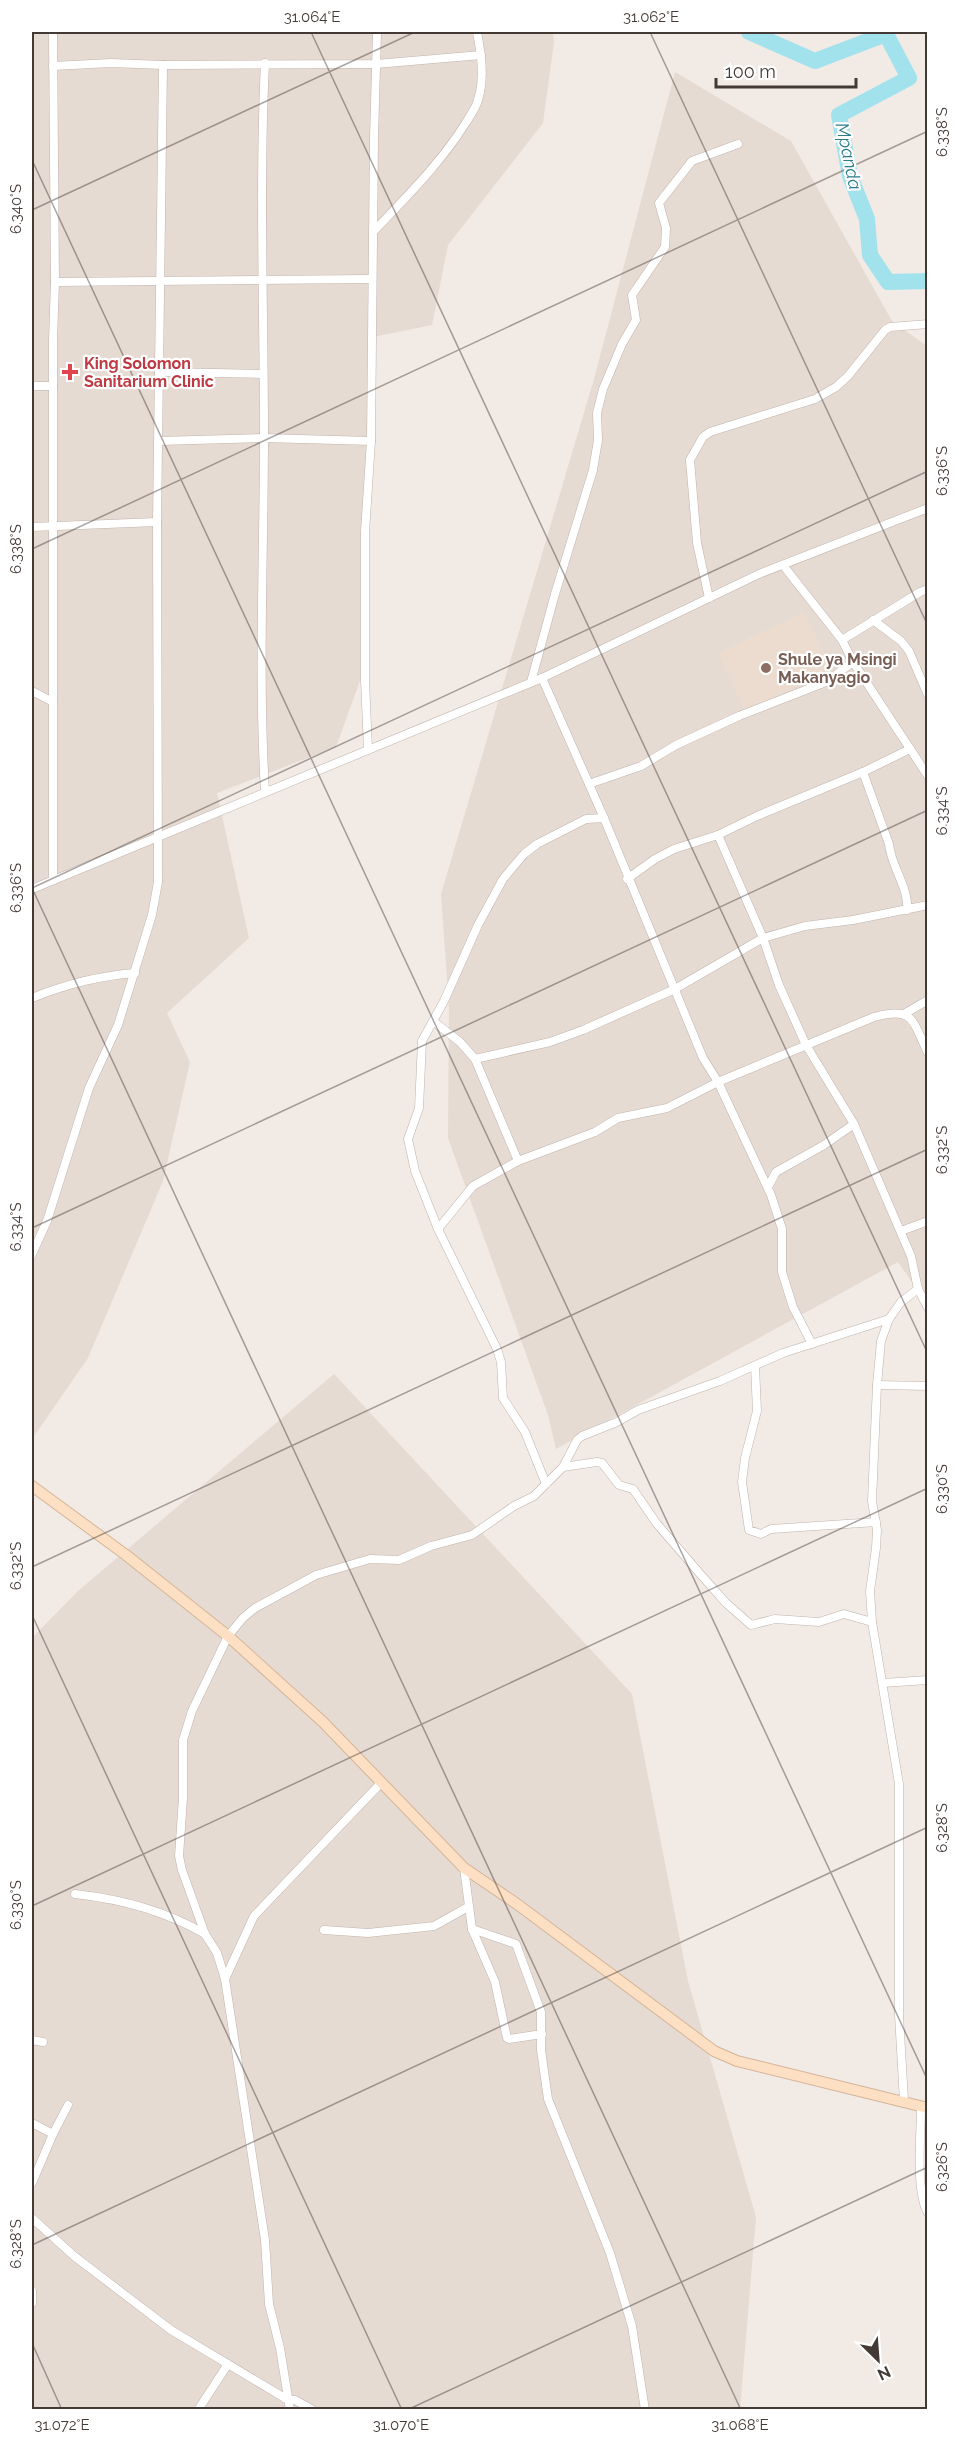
<svg xmlns="http://www.w3.org/2000/svg" width="959" height="2441" font-family="Raleway,sans-serif">
<style>
.residential{fill:#e6dbd3}
.education{fill:#ebdccf}
.lines{fill:none;stroke-linecap:round;stroke-linejoin:round}
.river{stroke:#a2e2ed;stroke-width:16}
.street-casing{stroke:#c0b3ab;stroke-width:9}
.secondary-casing{stroke:#d4b498;stroke-width:12}
.street{stroke:#fff;stroke-width:8}
.secondary{stroke:#fde0c4;stroke-width:10}
.ticks{fill:none;stroke:#443a35;stroke-width:1.5;stroke-opacity:0.45}
.health-dot{fill:#e0444e;stroke:#fff;stroke-width:2}
.education-dot{fill:#8d6e63;stroke:#fff;stroke-width:2}
.labels{text-anchor:middle;dominant-baseline:central;stroke-width:4.5;stroke-linejoin:round;paint-order:stroke}
.health-label{font-size:16px;font-weight:bold;fill:#be3a42;stroke:#fff;text-anchor:start}
.education-label{font-size:16px;font-weight:bold;fill:#785e54;stroke:#fff;text-anchor:start}
.water-label{font-size:18px;font-style:italic;fill:#2b7d8d;stroke:#fff}
.neatline{fill:none;stroke:#443a35;stroke-width:2}
.ticks-label{font-size:15px;text-anchor:middle;fill:#443a35}
</style>
<rect width="100%" height="100%" fill="#f2eae5"/>
<g class="residential">
<path d="M32 32H553L554 42 543 123 448 245 432 325 373 337 366 664 336 747 217 793 249 938 167 1013 190 1062 163 1181 88 1358 32 1439Z"/>
<path d="M675 72 791 141 892 321 927 346V1304L898 1262 556 1449 548 1415 448 1138 449 1007 441 894 594 379Z"/>
<path d="M334 1374 632 1694 688 1981 756 2217 740 2409H32V1638L78 1591Z"/>
</g>
<path class="education" d="M804 612 832 670 745 711 718 653Z"/>
<g class="lines">
<path class="river" d="M749 32 815 61 886 34 909 78 839 115 850 176 867 219 870 255 888 282 928 281"/>
<defs>
<g id="street">
<path d="M265 63C259 187 264 312 264 436 264 554 258 673 265 791"/>
<path d="M53 66 111 63 163 65 376 64 481 55"/>
<path d="M373 232C406 197 440 164 465 124 470 116 476 108 478 100 485 78 481 53 477 32"/>
<path d="M55 282 372 279"/>
<path d="M159 372 263 374"/>
<path d="M32 386H53"/>
<path d="M159 441 264 438 371 441"/>
<path d="M32 527 157 522"/>
<path d="M786 569 842 640 853 662 928 776"/>
<path d="M709 598 697 543 690 460 703 437 710 432 815 399 836 387 848 376 885 330 890 327 928 324"/>
<path d="M873 620 901 641 909 651 928 695"/>
<path d="M842 640 920 592 928 589"/>
<path d="M542 678 604 818 703 1058 718 1082 771 1195 782 1229V1272L793 1307 812 1344"/>
<path d="M531 682 555 594 593 470 598 440 597 413 603 389 622 344 636 320 632 295 665 247 666 228 659 203 692 161 738 144"/>
<path d="M32 691 53 702"/>
<path d="M368 750 365 680V532L371 441 374 138 377 32"/>
<path d="M863 772 889 844C891 867 909 887 907 910"/>
<path d="M589 784 641 766 676 745 739 716 826 682 853 662"/>
<path d="M718 835 763 938 779 985 806 1045 854 1124 911 1256 918 1289 928 1308"/>
<path d="M627 879 655 859 674 849 718 835 757 816 863 772 910 749"/>
<path d="M53 880V340L55 282 53 32"/>
<path d="M32 889 542 678 759 574 928 508"/>
<path d="M32 998C66 984 98 976 135 973"/>
<path d="M904 1014 928 1000"/>
<path d="M433 1021 460 1042 475 1059 518 1161"/>
<path d="M475 1059 550 1042 583 1030 675 989 763 938 805 926 853 920 928 905"/>
<path d="M768 1187 776 1172 824 1145 854 1124"/>
<path d="M438 1229 473 1186 518 1161 595 1132 618 1118 667 1108 718 1082 874 1017C914 1006 912 1020 928 1053"/>
<path d="M901 1231 928 1221"/>
<path d="M32 1254 47 1221 89 1088 118 1025 152 915 158 882 157 522 163 65"/>
<path d="M755 1366 757 1411 745 1458 742 1482 749 1530 761 1534 771 1529 876 1522"/>
<path d="M877 1385 928 1386"/>
<path d="M563 1467 597 1462 602 1463 619 1485 633 1489 657 1524 702 1576 726 1603 751 1625 775 1619 819 1622 844 1614 872 1622"/>
<path d="M546 1484 525 1432 503 1398 501 1362 497 1349 438 1229 415 1171 408 1139 419 1108 422 1041 444 1001 478 925 503 879 524 854 537 844 586 819 604 818"/>
<path d="M883 1683 928 1680"/>
<path d="M464 1868 472 1929 495 1982 507 2038 509 2039 542 2034"/>
<path d="M75 1894C120 1899 166 1911 205 1934"/>
<path d="M472 1929 516 1944 538 2004 541 2012V2050L548 2099 610 2253 632 2326 645 2410"/>
<path d="M324 1930 368 1933 434 1926 468 1907"/>
<path d="M225 1979 254 1916 381 1783"/>
<path d="M32 2040 43 2042"/>
<path d="M904 2101 899 2015V1784L872 1622 870 1591 876 1548 877 1530 872 1501 877 1385 881 1341 889 1319 901 1302 918 1289"/>
<path d="M921 2107C921 2133 915 2192 928 2213"/>
<path d="M32 2123 53 2134 32 2183"/>
<path d="M53 2134 68 2105"/>
<path d="M32 2218 74 2256 171 2330 288 2400H295L313 2410"/>
<path d="M32 2291V2303"/>
<path d="M198 2410 228 2364"/>
<path d="M290 2410 280 2348 269 2304 265 2240 225 1979 217 1953 205 1934 182 1870 179 1856 183 1798V1740L192 1711 228 1636 243 1618 255 1608 316 1575 370 1559 399 1560 431 1546 472 1535 514 1506 534 1496 563 1467 577 1440 582 1436 617 1422 638 1410 720 1381 783 1353 889 1319"/>
</g>
<path id="secondary" d="M32 1486 126 1555 228 1636 323 1722 464 1868 517 1904 714 2051 737 2061 928 2108"/>
</defs>
<use href="#street" class="street-casing"/>
<use href="#secondary" class="secondary-casing"/>
<use href="#street" class="street"/>
<use href="#secondary" class="secondary"/>
</g>
<path class="ticks" d="M311 32 928 1354M650 32 928 626M32 160 928 2081M32 210 415 32M32 549 928 131M32 888 741 2410M32 888 928 471M32 1228 928 810M32 1567 928 1149M32 1615 402 2410M32 1906 928 1488M32 2245 928 1827M32 2343 62 2410M407 2410 928 2167"/>
<path class="health-dot" d="M67 363h6v6h6v6h-6v6h-6v-6h-6v-6h6z"/>
<circle class="education-dot" cx="766" cy="668" r="6"/>
<g class="labels">
<g class="health-label">
<text x="84" y="363">King Solomon<tspan x="84" dy="18">Sanitarium Clinic</tspan></text>
</g>
<g class="education-label">
<text x="778" y="659">Shule ya Msingi<tspan x="778" dy="18">Makanyagio</tspan></text>
</g>
<g class="water-label">
<text transform="translate(849 156) rotate(78)">Mpanda</text>
</g>
</g>
<rect width="959" height="2441" fill="none" stroke="#ffffff" stroke-width="66"/>
<g transform="translate(878 2360) rotate(155)" stroke="#ffffff" stroke-width="4.5" paint-order="stroke">
<path d="M0-4.5L10 22L0 15L-10 22Z" fill="#443a35"/>
<text y="-9" font-size="16" font-weight="bold" text-anchor="middle" fill="#443a35">N</text>
</g>
<path d="M716 78v9h140v-9" fill="none" stroke="#443a35" stroke-width="3"/>
<text x="725" y="78" font-size="18" fill="#443a35" stroke="#ffffff" stroke-width="4.5" paint-order="stroke">100 m</text>
<rect x="33" y="33" width="893" height="2375" class="neatline"/>
<g class="ticks-label">
<text x="312" y="22">31.064°E</text>
<text x="651" y="22">31.062°E</text>
<text transform="translate(942 132) rotate(-90)" y="5">6.338°S</text>
<text transform="translate(16 209) rotate(-90)" y="5">6.340°S</text>
<text transform="translate(942 471) rotate(-90)" y="5">6.336°S</text>
<text transform="translate(16 549) rotate(-90)" y="5">6.338°S</text>
<text transform="translate(942 811) rotate(-90)" y="5">6.334°S</text>
<text transform="translate(16 888) rotate(-90)" y="5">6.336°S</text>
<text transform="translate(942 1150) rotate(-90)" y="5">6.332°S</text>
<text transform="translate(16 1227) rotate(-90)" y="5">6.334°S</text>
<text transform="translate(942 1489) rotate(-90)" y="5">6.330°S</text>
<text transform="translate(16 1566) rotate(-90)" y="5">6.332°S</text>
<text transform="translate(942 1828) rotate(-90)" y="5">6.328°S</text>
<text transform="translate(16 1905) rotate(-90)" y="5">6.330°S</text>
<text transform="translate(942 2167) rotate(-90)" y="5">6.326°S</text>
<text transform="translate(16 2244) rotate(-90)" y="5">6.328°S</text>
<text x="62" y="2430">31.072°E</text>
<text x="401" y="2430">31.070°E</text>
<text x="740" y="2430">31.068°E</text>
</g>
</svg>
